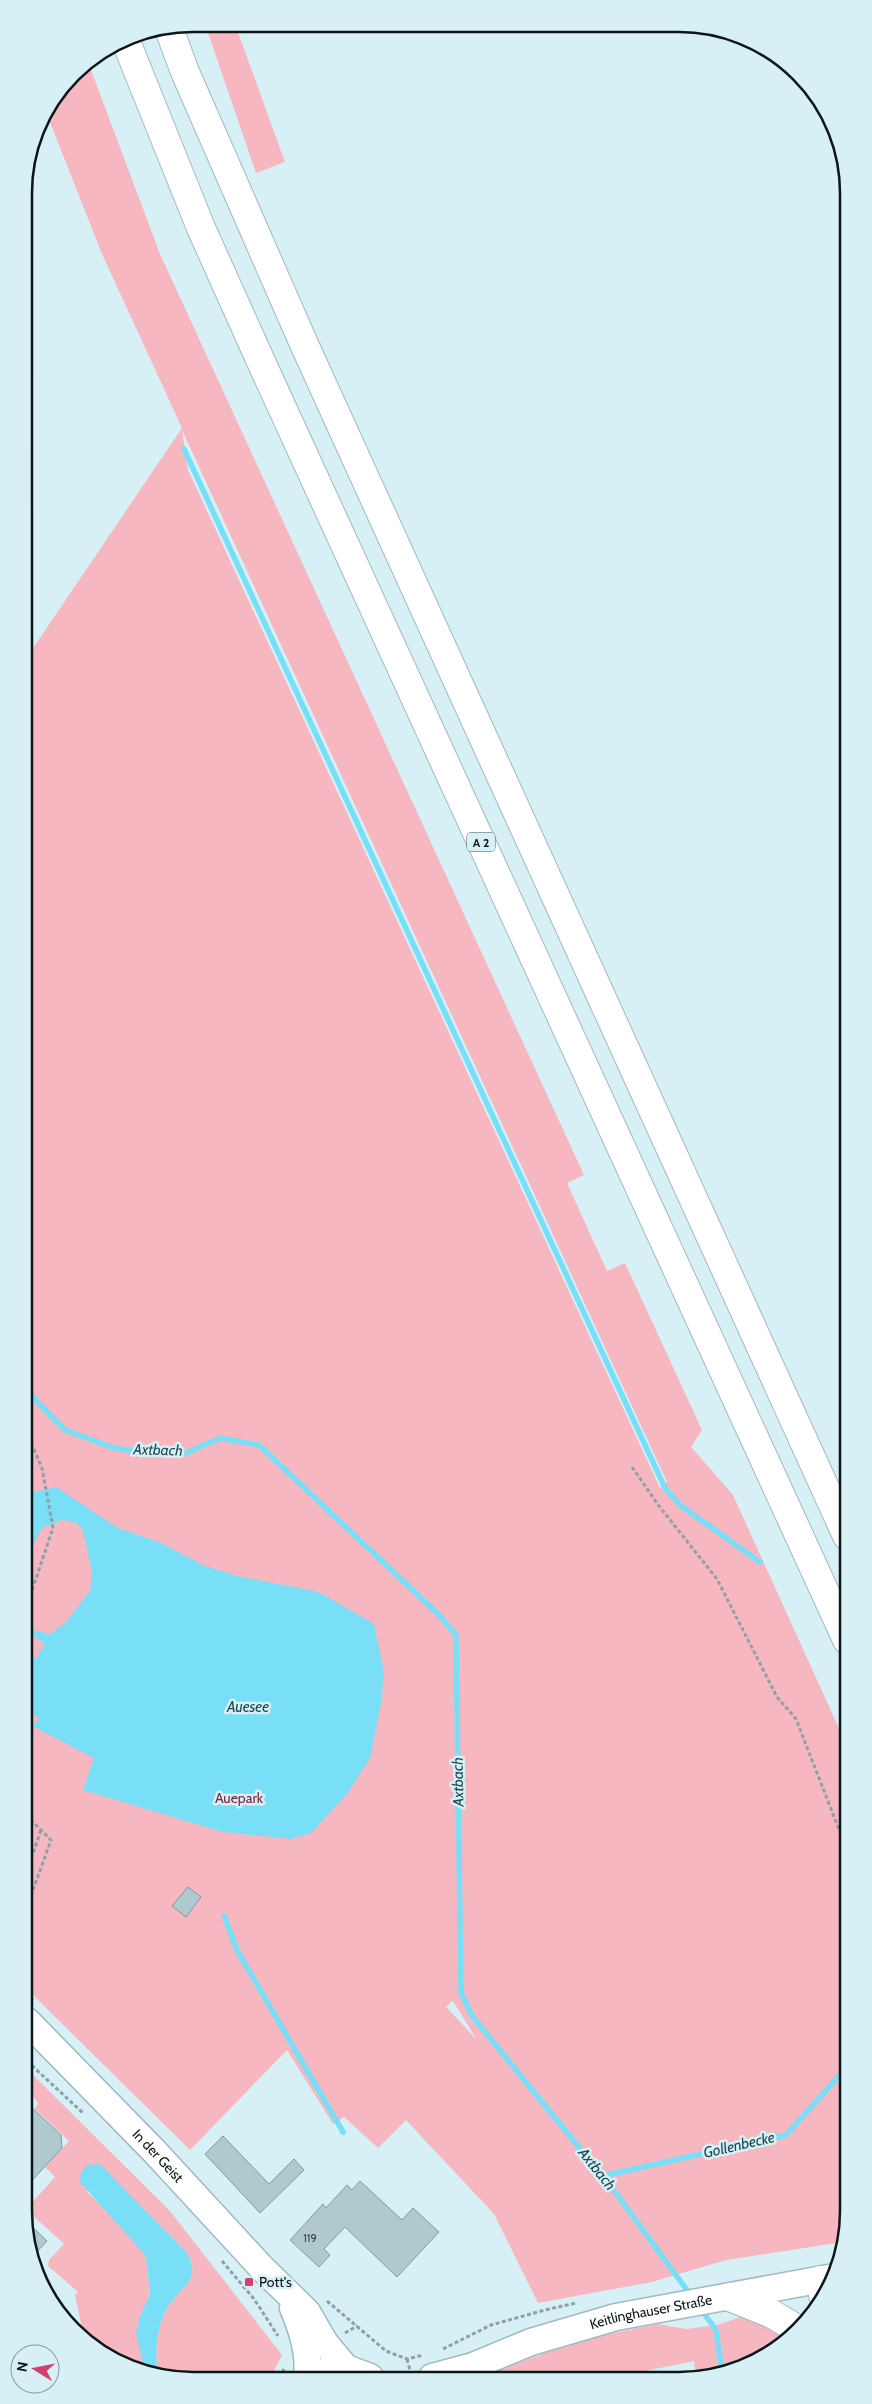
<svg xmlns="http://www.w3.org/2000/svg" width="872" height="2404" font-family="Cabin,sans-serif">
<style>
.green{fill:#f6b7c1;fill-rule:evenodd}
.water{fill:#78dff6}
.lines{fill:none;stroke-linecap:round;stroke-linejoin:round}
.stream{stroke:#78dff6;stroke-width:5.5}
.building{fill:#b0c9ce;stroke:#829aa0}
.secondary-casing{stroke:#a1b9bf;stroke-width:29}
.highway-casing{stroke:#a1b9bf;stroke-width:30}
.path{stroke:#8ea1a6;stroke-width:3;stroke-dasharray:4 2.5;stroke-linecap:butt}
.secondary{stroke:#fff;stroke-width:26}
.highway{stroke:#fff;stroke-width:28}
.poi-dot{fill:#d1426a;stroke:#d7f0f6;stroke-width:2}
.labels{text-anchor:middle;dominant-baseline:central;stroke-width:5;stroke-linejoin:round;paint-order:stroke}
.number-label{font-size:11px;fill:#364346}
.shield{fill:#d7f0f6;stroke:#4a575b;stroke-width:1}
.shield-label{font-size:12px;font-weight:bold;fill:#0d1618}
.park-label{font-size:14px;fill:#83243f;stroke:#d7f0f6}
.street-label{font-size:14px;fill:#0d1618;stroke:#d7f0f6}
.poi-label{font-size:14px;fill:#0d1618;stroke:#d7f0f6;text-anchor:start}
.water-label{font-size:15px;font-style:italic;fill:#1b4a53;stroke:#d7f0f6}
.rim{fill:none;stroke:#0d1618;stroke-width:2.5}
</style>
<rect width="100%" height="100%" fill="#d7f0f6"/>
<g class="green">
<path d="M205 24H235L285 162 256 173Z"/>
<path d="M88 62 160 254 584 1175 567 1183 607 1271 625 1263 702 1430 691 1447 733 1495 847 1746 848 2221 843 2242 726 2260 652 2282 538 2303 494 2214 406 2120 378 2148 344 2117 333 2124 287 2050 190 2150 27 1989 25 660 182 428 102 254 46 112 81 66ZM182 430 667 1482 660 1488 188 470ZM452 2001H453L477 2040 446 2007Z"/>
<path d="M27 2069 170 2211 282 2355 271 2377H161L118 2363 96 2346 83 2333 75 2295 78 2292 48 2266 49 2260 64 2244 29 2212V2206L55 2177 45 2167 69 2141 35 2109 38 2103 27 2089ZM100 2165 187 2253C204 2281 176 2289 165 2312 157 2328 155 2350 157 2368L140 2316 150 2294 146 2256 114 2217 87 2192Z"/>
<path d="M743 2316 791 2334 763 2357 712 2377H696L694 2361 616 2377H483L542 2354 604 2335 658 2324 686 2329 718 2325Z"/>
</g>
<g class="water">
<path d="M56 1487 118 1528 159 1542 203 1565 237 1576 319 1592 374 1624 384 1673 381 1703 370 1758 347 1794 311 1833 291 1839 223 1832 83 1790 94 1758 32 1726 40 1718 26 1711V1655L36 1659 45 1644 31 1634H26V1623L36 1631 50 1634 66 1622 90 1591 92 1572 83 1530 75 1522 62 1520 42 1528 31 1549 26 1568V1494Z"/>
<path d="M100 2164 187 2253C204 2281 176 2289 165 2312 157 2328 155 2350 157 2369L148 2370 143 2363 136 2334 140 2316 150 2294 146 2256 80 2182 81 2173 87 2165Z"/>
</g>
<g class="lines">
<g class="stream">
<path d="M184 449 665 1488 681 1506 760 1562"/>
<path d="M26 1390 65 1430 114 1448 148 1453H186L220 1438 259 1445 439 1615 456 1635 461 1993 472 2016 613 2189 692 2297"/>
<path d="M224 1916 237 1950 343 2132"/>
<path d="M603 2176 786 2135 848 2066"/>
<path d="M700 2308 716 2330 722 2373"/>
</g>
</g>
<g class="building">
<path d="M188 1887 201 1897 186 1917 172 1906Z"/>
<path d="M27 2103 61 2135 62 2148 27 2186Z"/>
<path d="M223 2136 269 2184 294 2159 304 2170 260 2213 205 2154Z"/>
<path d="M360 2181 402 2220 413 2208 439 2232 397 2277 345 2227 324 2249 330 2255 319 2267 290 2240 323 2204 326 2208 347 2185 352 2190Z"/>
<path d="M27 2222 47 2241 32 2257 27 2244Z"/>
</g>
<g class="lines">
<defs>
<g id="secondary">
<path id="s1" d="M27 2021 155 2152 261 2267 307 2312 325 2343 346 2368"/>
<path d="M293 2308C302 2329 310 2354 307 2377"/>
<path d="M329 2369 346 2368 370 2377"/>
<path id="s2" d="M432 2377 473 2366 531 2342 616 2317 834 2277"/>
</g>
<g id="highway">
<path d="M169 29 185 72 304 344 847 1536"/>
<path d="M125 39 201 228 263 366 847 1640"/>
<path d="M821 2280 823 2295"/>
<path d="M730 2297 772 2314 797 2329"/>
</g>
</defs>
<use href="#secondary" class="secondary-casing"/>
<use href="#highway" class="highway-casing"/>
<g class="path">
<path d="M26 1431 42 1468 53 1528 26 1608"/>
<path d="M632 1467 659 1506 717 1579 777 1697 796 1719 847 1850"/>
<path d="M26 1815 51 1840 27 1907"/>
<path d="M27 1871 41 1830"/>
<path d="M27 1993 33 2000"/>
<path d="M27 2061 83 2113"/>
<path d="M222 2261 254 2299 278 2336"/>
<path d="M327 2301 386 2351 407 2359 423 2355"/>
<path d="M345 2333 357 2326"/>
<path d="M443 2349 491 2325 545 2310 576 2303"/>
<path d="M407 2359 410 2370"/>
<path d="M280 2377 284 2369"/>
</g>
<use href="#secondary" class="secondary"/>
<use href="#highway" class="highway"/>
</g>
<rect class="poi-dot" x="244" y="2277" width="10" height="10" rx="2.5"/>
<g class="labels">
<g class="number-label">
<text x="310" y="2238">119</text>
</g>
<rect class="shield" x="467" y="832.5" width="28" height="19" rx="4"/>
<g class="shield-label">
<text x="481" y="842">A 2</text>
</g>
<g class="park-label">
<text x="239" y="1798">Auepark</text>
</g>
<g class="street-label">
<text stroke="none"><textPath href="#s1" startOffset="188">In der Geist</textPath></text>
<text stroke="none"><textPath href="#s2" startOffset="229">Keitlinghauser Straße</textPath></text>
</g>
<g class="poi-label">
<text x="259" y="2282">Pott's</text>
</g>
<g class="water-label">
<text transform="translate(158 1450) rotate(2)">Axtbach</text>
<text x="248" y="1707">Auesee</text>
<text transform="translate(458 1782) rotate(-91)">Axtbach</text>
<text transform="translate(739 2145) rotate(-13)">Gollenbecke</text>
<text transform="translate(597 2169) rotate(51)">Axtbach</text>
</g>
</g>
<path d="M0 0H872V2404H0ZM193 32H679A161 161 0 0 1 840 193V2211A161 161 0 0 1 679 2372H193A161 161 0 0 1 32 2211V193A161 161 0 0 1 193 32Z" fill="#d7f0f6" fill-rule="evenodd"/>
<path class="rim" d="M193 32H679A161 161 0 0 1 840 193V2211A161 161 0 0 1 679 2372H193A161 161 0 0 1 32 2211V193A161 161 0 0 1 193 32Z"/>
<g transform="translate(35 2369) rotate(280)"><circle r="24" fill="#d7f0f6" stroke="#86999d"/>
<path d="M0-4L9 19L0 12L-9 19Z" fill="#d1426a"/>
<text y="-8" font-size="14" font-weight="bold" text-anchor="middle" fill="#0d1618">N</text>
</g>
</svg>
